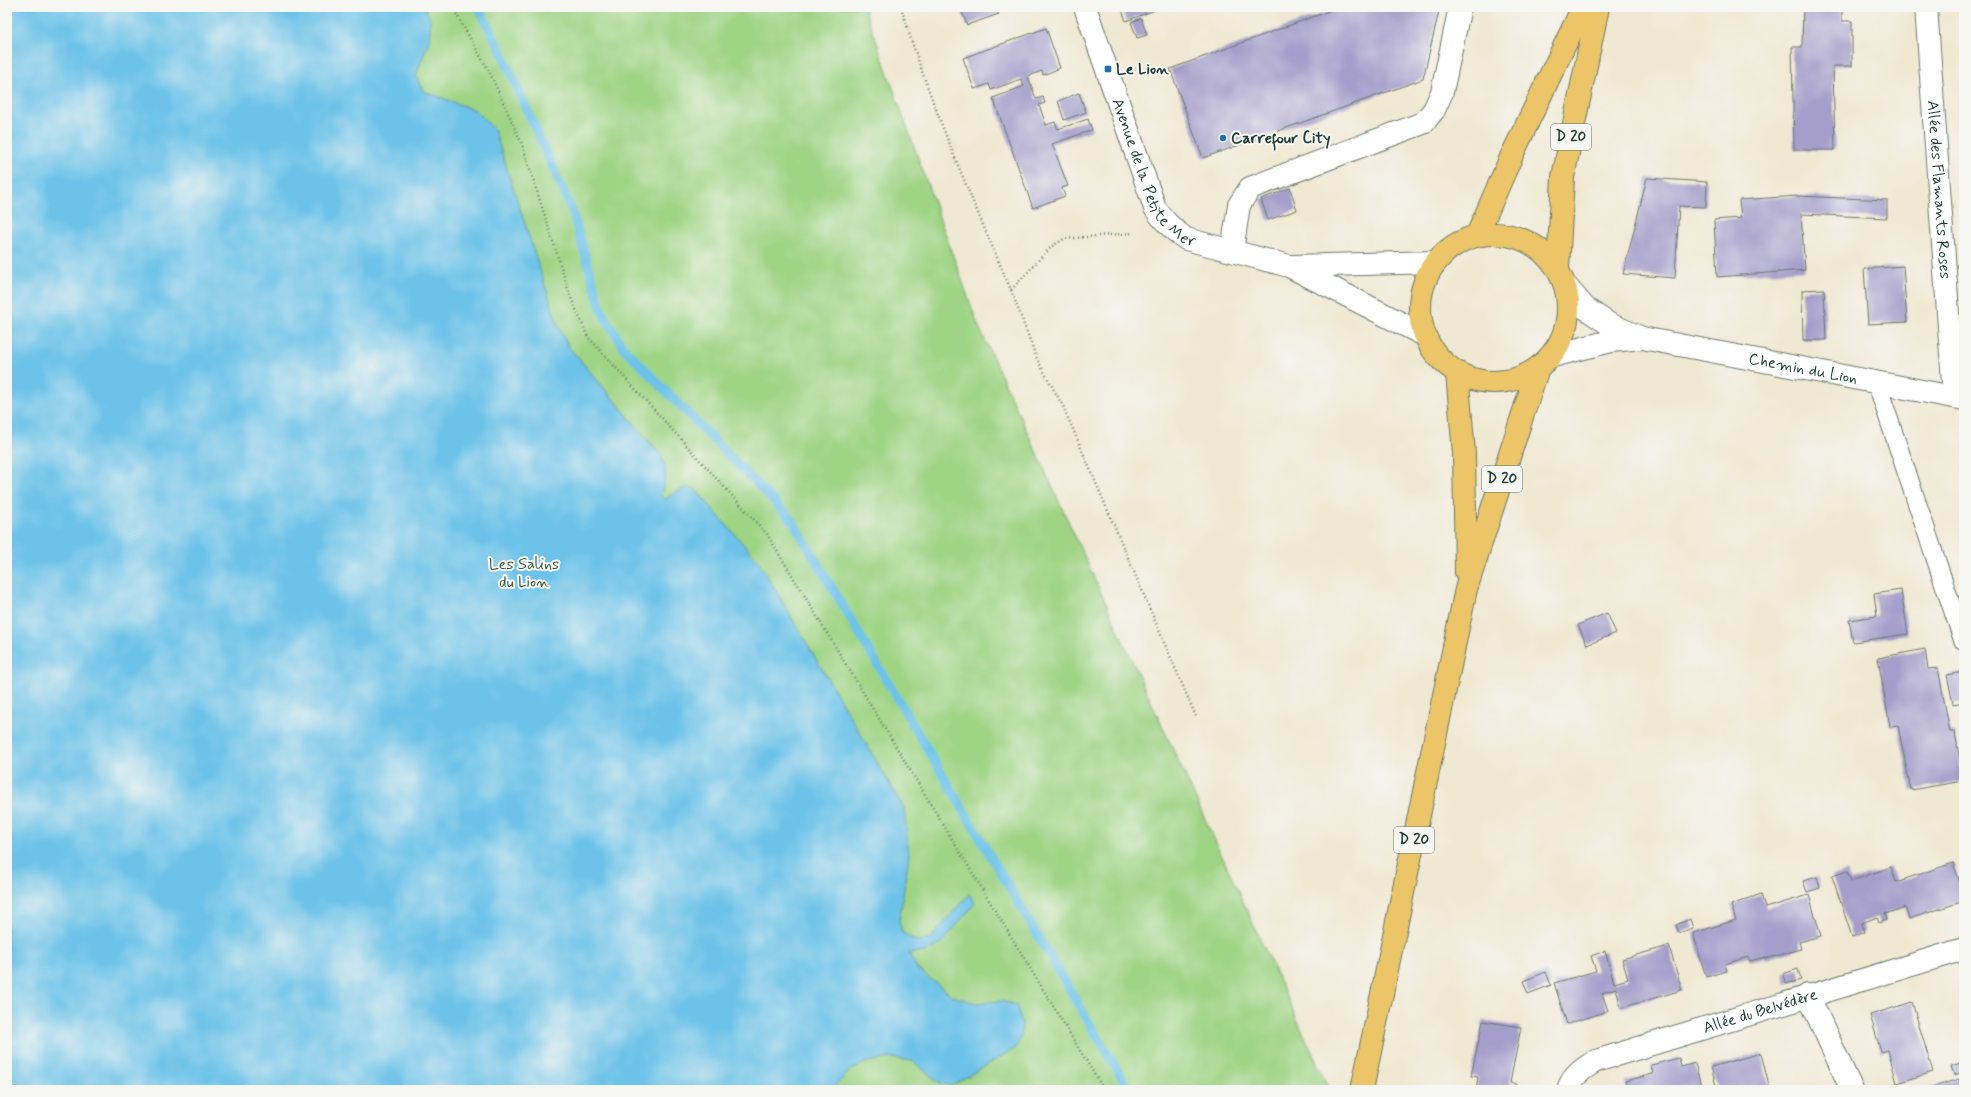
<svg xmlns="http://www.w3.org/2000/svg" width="1971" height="1097" font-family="Mynerve,sans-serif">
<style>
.green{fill:#9fd485;stroke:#5f885c}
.water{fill:#6cc2e9;stroke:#46808e}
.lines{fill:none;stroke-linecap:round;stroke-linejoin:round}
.stream{stroke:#6cc2e9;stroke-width:9}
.building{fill:#a59ecb}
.service-casing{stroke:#68796b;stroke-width:20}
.minor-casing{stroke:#68796b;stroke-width:24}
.primary-casing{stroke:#68796b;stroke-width:24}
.path{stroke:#68796b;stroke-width:2.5;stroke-dasharray:1 3;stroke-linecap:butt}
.service{stroke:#fff;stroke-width:18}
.minor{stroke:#fff;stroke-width:22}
.primary{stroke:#ecc569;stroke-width:22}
.poi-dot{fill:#1f6fb2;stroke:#f6f6f2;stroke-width:1.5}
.labels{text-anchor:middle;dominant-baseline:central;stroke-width:4;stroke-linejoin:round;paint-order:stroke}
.shield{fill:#f6f6f2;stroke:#60746d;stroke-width:1}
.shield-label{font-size:15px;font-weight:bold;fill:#1f3d34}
.poi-label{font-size:16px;font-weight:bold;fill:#1f3d34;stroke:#f6f6f2;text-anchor:start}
.street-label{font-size:16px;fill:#1f3d34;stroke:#f6f6f2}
.park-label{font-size:16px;fill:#395b44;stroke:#f6f6f2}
</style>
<rect width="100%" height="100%" fill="#f6f6f2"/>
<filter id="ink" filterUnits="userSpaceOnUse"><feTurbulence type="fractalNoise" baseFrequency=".025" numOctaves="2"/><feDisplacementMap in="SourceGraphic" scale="8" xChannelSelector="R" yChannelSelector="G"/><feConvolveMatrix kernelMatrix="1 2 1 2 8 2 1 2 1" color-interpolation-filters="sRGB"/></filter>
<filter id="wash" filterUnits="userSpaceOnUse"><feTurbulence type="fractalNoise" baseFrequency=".012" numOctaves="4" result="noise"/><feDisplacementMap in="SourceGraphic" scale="16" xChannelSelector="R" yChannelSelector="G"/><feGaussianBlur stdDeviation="0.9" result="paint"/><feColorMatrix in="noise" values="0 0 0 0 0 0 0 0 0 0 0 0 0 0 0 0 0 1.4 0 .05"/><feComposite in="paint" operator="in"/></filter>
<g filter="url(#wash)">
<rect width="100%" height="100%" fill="#efe8d2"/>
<path class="green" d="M7 7H864L978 325 1328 1087V1090H7Z"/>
<path class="water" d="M7 7H425L431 22 429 40 416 76 423 91 475 110 494 129 559 328 569 347 661 455C668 471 666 478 661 495L665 499C675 493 683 485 695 489L759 562 904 808 909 855 899 922 903 933 916 941 930 939 969 894 975 903 941 944 926 952 909 953 917 969 953 996 976 1003 1002 1001 1016 1005 1022 1022 1021 1037 1016 1048 951 1086 938 1082 913 1061 891 1058 867 1062 851 1070 831 1090H7Z"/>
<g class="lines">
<path class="stream" d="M478 7 502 53 572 211 602 312 624 348 792 520 1129 1090"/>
</g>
<g id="blocks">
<g class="building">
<path d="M960 7H996L999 14 967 25Z"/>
<path d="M1121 7H1163L1126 21Z"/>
<path d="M1340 7H1440L1423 79 1203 158 1170 69Z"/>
<path d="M1803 7H1842V21H1852V66H1833L1835 150H1794L1792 47H1802Z"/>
<path d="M1141 18 1147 35 1137 38 1131 22Z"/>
<path d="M1046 28 1060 68 1043 75 1042 71 1028 76 1036 99 1043 97 1045 103 1039 105 1046 125 1055 122 1058 129 1088 119 1092 130 1052 144 1068 186 1062 188 1065 196 1033 208 993 98 1024 86 1021 79 991 90 989 84 974 89 963 58Z"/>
<path d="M1079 93 1086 112 1064 120 1058 101Z"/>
<path d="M1647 178 1707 182 1706 207 1679 206 1675 278 1623 274Z"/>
<path d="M1290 188 1297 210 1268 220 1261 199Z"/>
<path d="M1798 196 1887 200V218L1801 214 1805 270 1717 277 1714 220 1741 218 1739 200Z"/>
<path d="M1903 266 1907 322 1868 324 1864 269Z"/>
<path d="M1824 289 1826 340H1803L1802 290Z"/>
<path d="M1901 590 1908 634 1853 642 1849 620 1877 616 1874 594Z"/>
<path d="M1607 613 1616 633 1587 645 1578 625Z"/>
<path d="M1925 649 1928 669 1938 668 1950 732H1955L1963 781 1911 790 1898 726 1890 727 1878 658Z"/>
<path d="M1964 672V702L1953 704 1947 675Z"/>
<path d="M1953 863 1964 894V901L1909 919 1905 907 1885 914 1887 920 1879 923 1877 917 1862 923 1865 932 1852 937 1832 876 1847 871 1851 881 1891 867 1896 882Z"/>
<path d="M1817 877 1820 888 1807 892 1803 881Z"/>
<path d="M1761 894 1765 908 1809 895 1821 936 1799 942 1801 949 1765 959V957L1750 961 1748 957 1725 964 1727 971 1706 977 1693 933 1736 920 1731 905Z"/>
<path d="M1690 919 1693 928 1679 933 1676 925Z"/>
<path d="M1669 946 1682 990 1621 1008 1616 988 1602 993 1608 1011 1567 1024 1554 983 1596 971 1591 956 1605 951 1614 983 1628 979 1622 959Z"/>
<path d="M1798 969 1801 980 1786 984 1783 974Z"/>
<path d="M1546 972 1551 985 1528 994 1523 981Z"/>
<path d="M1912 1002 1933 1072 1897 1083 1888 1050 1881 1052 1870 1015Z"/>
<path d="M1483 1021 1521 1027 1510 1083 1517 1084 1515 1090H1476L1478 1077 1471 1076Z"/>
<path d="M1761 1053 1770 1090H1717L1711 1067Z"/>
<path d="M1679 1058 1681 1067 1695 1063 1702 1090H1627L1625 1081 1653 1074 1651 1065Z"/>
<path d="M1964 1062V1072L1954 1075 1951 1066Z"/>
<path d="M1959 1079 1962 1090H1923Z"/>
</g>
</g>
</g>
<g filter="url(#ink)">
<use href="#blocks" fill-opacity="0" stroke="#68796b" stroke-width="1"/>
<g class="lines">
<defs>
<path id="service" d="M1876 381 1963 640"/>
<g id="minor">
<path id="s1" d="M1085 7 1155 208C1164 222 1173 230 1186 239L1289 266 1424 335"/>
<path id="s2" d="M1926 7 1954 396"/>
<path d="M1232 251 1239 205 1250 188 1423 123 1434 110 1442 92 1460 7"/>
<path d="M1292 266 1435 262"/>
<path id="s3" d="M1642 338 1964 399"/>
<path d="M1552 356 1611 341 1642 338 1609 324 1585 308 1566 286"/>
<path d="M1808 995 1852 1090"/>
<path id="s4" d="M1568 1090C1571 1077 1585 1067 1596 1061L1964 949"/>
</g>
<g id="primary">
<circle cx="1494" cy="308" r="74"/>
<path d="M1477 235 1512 155 1583 7"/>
<path d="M1558 268 1563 177 1598 7"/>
<path d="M1457 373 1464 453 1466 572"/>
<path d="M1362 1090 1466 589 1538 368"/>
</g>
</defs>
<use href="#service" class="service-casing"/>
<use href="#minor" class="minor-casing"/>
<use href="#primary" class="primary-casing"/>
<g class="path">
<path d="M452 7 489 71 522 144 571 298 588 337 767 534 1104 1090"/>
<path d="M901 7C930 104 971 197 1011 290L1052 246 1064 239 1132 233"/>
<path d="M1011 290 1037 359 1063 406 1197 719"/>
</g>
<use href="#service" class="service"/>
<use href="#minor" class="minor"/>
<use href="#primary" class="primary"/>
</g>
</g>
<g class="poi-dot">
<rect x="1104" y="65" width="8" height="8" rx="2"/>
<circle cx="1223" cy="138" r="4"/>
</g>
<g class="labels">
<g class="shield">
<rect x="1551" y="124" width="40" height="26" rx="3"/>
<rect x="1482" y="466" width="40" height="26" rx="3"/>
<rect x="1394" y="827" width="40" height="26" rx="3"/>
</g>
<g class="shield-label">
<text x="1571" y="137">D 20</text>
<text x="1502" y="479">D 20</text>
<text x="1414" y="840">D 20</text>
</g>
<g class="poi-label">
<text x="1116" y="69">Le Lion</text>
<text x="1231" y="138">Carrefour City</text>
</g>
<g class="street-label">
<text stroke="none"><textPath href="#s1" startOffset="182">Avenue de la Petite Mer</textPath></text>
<text stroke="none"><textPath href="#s2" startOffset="183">Allée des Flamants Roses</textPath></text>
<text stroke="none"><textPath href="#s3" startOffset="164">Chemin du Lion</textPath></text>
<text stroke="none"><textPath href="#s4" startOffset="213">Allée du Belvédère</textPath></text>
</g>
<g class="park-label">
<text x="524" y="564">Les Salins<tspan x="524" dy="18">du Lion</tspan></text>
</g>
</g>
<rect width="1971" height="1097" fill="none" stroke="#f6f6f2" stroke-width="24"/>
</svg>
